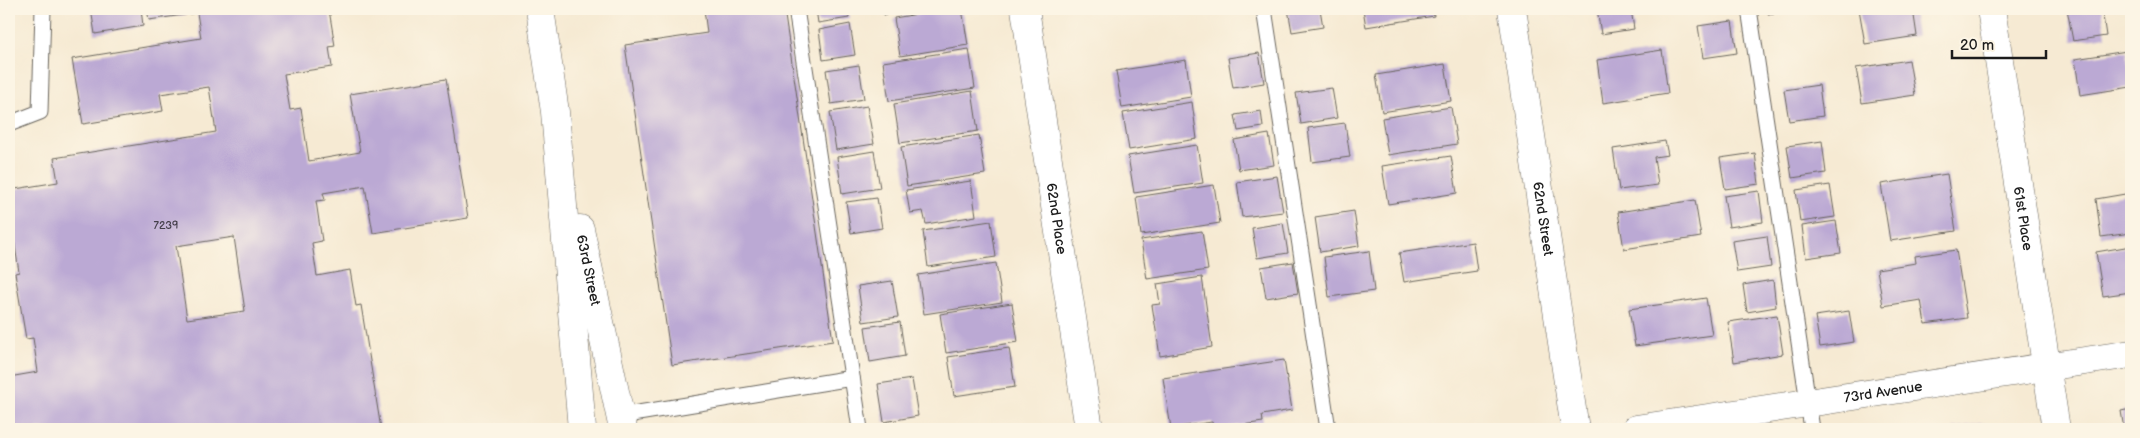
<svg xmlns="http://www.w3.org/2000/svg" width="2140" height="438" font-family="'Balsamiq Sans',sans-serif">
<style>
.building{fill:#bba9d4;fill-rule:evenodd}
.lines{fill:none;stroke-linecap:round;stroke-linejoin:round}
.lane-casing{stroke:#68645c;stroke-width:17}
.street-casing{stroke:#68645c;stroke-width:29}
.secondary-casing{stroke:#68645c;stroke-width:29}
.lane{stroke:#fff;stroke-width:15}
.street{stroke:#fff;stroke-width:28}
.secondary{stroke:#fff;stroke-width:28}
.labels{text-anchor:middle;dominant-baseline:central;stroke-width:5;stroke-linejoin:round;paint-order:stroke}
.number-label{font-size:11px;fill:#443f4a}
.street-label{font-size:14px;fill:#1c1c1c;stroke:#fcf5e5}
</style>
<rect width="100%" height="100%" fill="#fcf5e5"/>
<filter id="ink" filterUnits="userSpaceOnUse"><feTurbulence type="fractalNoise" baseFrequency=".02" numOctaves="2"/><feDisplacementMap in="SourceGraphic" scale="10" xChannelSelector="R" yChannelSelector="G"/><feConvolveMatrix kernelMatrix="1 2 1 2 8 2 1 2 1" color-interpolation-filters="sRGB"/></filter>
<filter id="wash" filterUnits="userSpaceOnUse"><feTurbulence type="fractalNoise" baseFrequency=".0096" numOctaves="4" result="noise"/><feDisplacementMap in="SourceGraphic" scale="20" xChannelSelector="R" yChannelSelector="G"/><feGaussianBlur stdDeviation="1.12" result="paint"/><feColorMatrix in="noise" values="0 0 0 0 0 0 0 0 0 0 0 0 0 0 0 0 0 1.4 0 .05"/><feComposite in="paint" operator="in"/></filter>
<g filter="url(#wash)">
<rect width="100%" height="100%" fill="#f6ead3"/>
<g id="blocks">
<g class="building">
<path d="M91 9H141L143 26 95 34Z"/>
<path d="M147 9 329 10 335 46 329 47 332 67 284 74 290 110 301 108 309 161 360 152 350 94 446 79 468 218 373 233 365 186 323 193 325 200 316 201 322 241 312 243 317 276 350 270 356 306 361 305 381 429H9V377L38 372 33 338 26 339 15 273 19 272 9 206V190L58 182 54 158 216 132 209 87 160 94 163 111 83 124 72 59 201 38 197 13 149 20ZM234 237 245 311 187 319 176 246Z"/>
<path d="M704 9H784L833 341 672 365 625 45 707 33Z"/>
<path d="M816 9H848L849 18 818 23Z"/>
<path d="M883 9H918V10L884 15Z"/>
<path d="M948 9H962L968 45 900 56 894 18Z"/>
<path d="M1288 9H1320L1323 27 1292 32Z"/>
<path d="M1363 9H1433L1434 16 1366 27Z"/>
<path d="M1597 9H1631L1634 29 1601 34Z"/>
<path d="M1768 9H1796V10L1768 14Z"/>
<path d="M1859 9H1913L1917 36 1865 44Z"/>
<path d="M2067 9H2102L2106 36 2073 41Z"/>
<path d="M1732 21 1737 53 1703 58 1698 26Z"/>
<path d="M850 24 855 55 823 60 819 30Z"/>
<path d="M969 49 975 88 889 101 883 62Z"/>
<path d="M1662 50 1668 93 1603 103 1597 60Z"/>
<path d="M2127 51 2131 87 2080 95 2075 59Z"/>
<path d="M1259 53 1264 83 1233 88 1228 58Z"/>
<path d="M1186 60 1191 97 1122 108 1116 71Z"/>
<path d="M1909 60 1915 95 1862 103 1856 68Z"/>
<path d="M1445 64 1451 101 1382 112 1376 75Z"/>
<path d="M859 65 864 99 831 104 826 70Z"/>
<path d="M1819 85 1823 116 1789 121 1784 90Z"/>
<path d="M1332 88 1337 118 1301 124 1296 93Z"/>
<path d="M972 91 978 131 900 143 894 104Z"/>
<path d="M1192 102 1197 139 1129 150 1123 113Z"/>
<path d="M867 106 874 144 836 150 830 112Z"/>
<path d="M1451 107 1457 144 1388 155 1382 118Z"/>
<path d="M1261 111 1263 127 1238 131 1235 115Z"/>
<path d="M1345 123 1350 157 1312 162 1308 128Z"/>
<path d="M1269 134 1274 165 1239 170 1234 140Z"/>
<path d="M979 135 985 174 907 186 901 147Z"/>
<path d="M1665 141 1668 155 1654 157 1658 185 1619 190 1613 149Z"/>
<path d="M1822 141 1826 173 1792 178 1787 146Z"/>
<path d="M1197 145 1203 183 1134 193 1128 156Z"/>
<path d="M874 151 880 188 842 194 837 157Z"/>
<path d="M1755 153 1759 184 1725 189 1720 158Z"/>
<path d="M1451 156 1457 193 1388 204 1382 166Z"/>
<path d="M1947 174 1956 231 1890 241 1881 184Z"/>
<path d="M1277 176 1283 212 1242 217 1237 182Z"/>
<path d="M971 181 976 216 926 224 923 211 910 213 906 190Z"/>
<path d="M1214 185 1220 223 1141 235 1136 197Z"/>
<path d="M1830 185 1835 217 1800 222 1796 190Z"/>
<path d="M1759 191 1763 222 1729 227 1724 196Z"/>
<path d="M2131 193V233L2101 237 2096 199Z"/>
<path d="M877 198 882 228 851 233 846 202Z"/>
<path d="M1695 200 1701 237 1624 249 1618 212Z"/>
<path d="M1354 211 1359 246 1320 252 1315 217Z"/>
<path d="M991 221 996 257 928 267 923 231Z"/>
<path d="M1836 221 1841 253 1806 258 1802 226Z"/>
<path d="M1283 223 1288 253 1257 258 1252 228Z"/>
<path d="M1202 231 1208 270 1147 279 1141 240Z"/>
<path d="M1767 236 1771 267 1737 272 1732 241Z"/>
<path d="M1473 242 1477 271 1404 282 1399 253Z"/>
<path d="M2131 246V292L2103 296 2096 252Z"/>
<path d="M1956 250 1967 318 1925 324 1921 300 1883 306 1877 269 1916 263 1915 256Z"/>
<path d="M1369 251 1374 291 1329 297 1324 257Z"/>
<path d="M1293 262 1298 293 1266 298 1261 267Z"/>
<path d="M996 263 1002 302 924 314 918 275Z"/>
<path d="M1202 277 1212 347 1160 356 1152 305 1160 304 1157 284Z"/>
<path d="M1773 280 1776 307 1747 312 1743 285Z"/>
<path d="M892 281 898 317 863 322 858 286Z"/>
<path d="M1706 298 1712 335 1635 346 1629 309Z"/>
<path d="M1012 303 1018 342 946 353 940 314Z"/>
<path d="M1849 311 1854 342 1820 347 1815 316Z"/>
<path d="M1777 315 1783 354 1734 362 1728 322Z"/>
<path d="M900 322 905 356 870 362 865 327Z"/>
<path d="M1009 348 1015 387 954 396 948 357Z"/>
<path d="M1284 360 1292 410 1262 415 1263 422 1214 429 1212 422 1171 428 1163 378Z"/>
<path d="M912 379 918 416 884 422 878 384Z"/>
<path d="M2131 409V429H2124L2121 411Z"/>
<path d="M1984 423 1985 429H1953V428Z"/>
</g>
</g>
</g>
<g filter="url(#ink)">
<use href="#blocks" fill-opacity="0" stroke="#68645c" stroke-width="1"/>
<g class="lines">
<defs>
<g id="lane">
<path d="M796 9 860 429"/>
<path d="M1264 9 1328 429"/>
<path d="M1749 9 1812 429"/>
<path d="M9 124 40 112 43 9"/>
<path d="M620 416 852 378"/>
</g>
<g id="street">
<path id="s1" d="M1025 9 1089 429"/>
<path id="s2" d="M1512 9 1575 429"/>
<path id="s3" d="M1991 9 2056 429"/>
<path id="s4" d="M1636 429 2131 354"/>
</g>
<g id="secondary">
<path d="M540 9 555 112 582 429"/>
<path id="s5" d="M580 229 623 429"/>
</g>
</defs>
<use href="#lane" class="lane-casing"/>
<use href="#street" class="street-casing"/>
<use href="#secondary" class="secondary-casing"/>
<use href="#lane" class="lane"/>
<use href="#street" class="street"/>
<use href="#secondary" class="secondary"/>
</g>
</g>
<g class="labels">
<g class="number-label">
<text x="166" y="225">7239</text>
</g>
<g class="street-label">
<text stroke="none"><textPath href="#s1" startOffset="212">62nd Place</textPath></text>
<text stroke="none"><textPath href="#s2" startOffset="212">62nd Street</textPath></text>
<text stroke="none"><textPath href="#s3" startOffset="212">61st Place</textPath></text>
<text stroke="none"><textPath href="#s5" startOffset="42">63rd Street</textPath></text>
<text stroke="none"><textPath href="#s4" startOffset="250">73rd Avenue</textPath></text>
</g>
</g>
<rect width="2140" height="438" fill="none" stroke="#fcf5e5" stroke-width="30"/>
<path d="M1952 50v8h94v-8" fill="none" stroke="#1c1c1c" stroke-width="2.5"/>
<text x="1960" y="50" font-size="15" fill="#1c1c1c" stroke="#fcf5e5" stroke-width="4" paint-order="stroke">20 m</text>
</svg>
